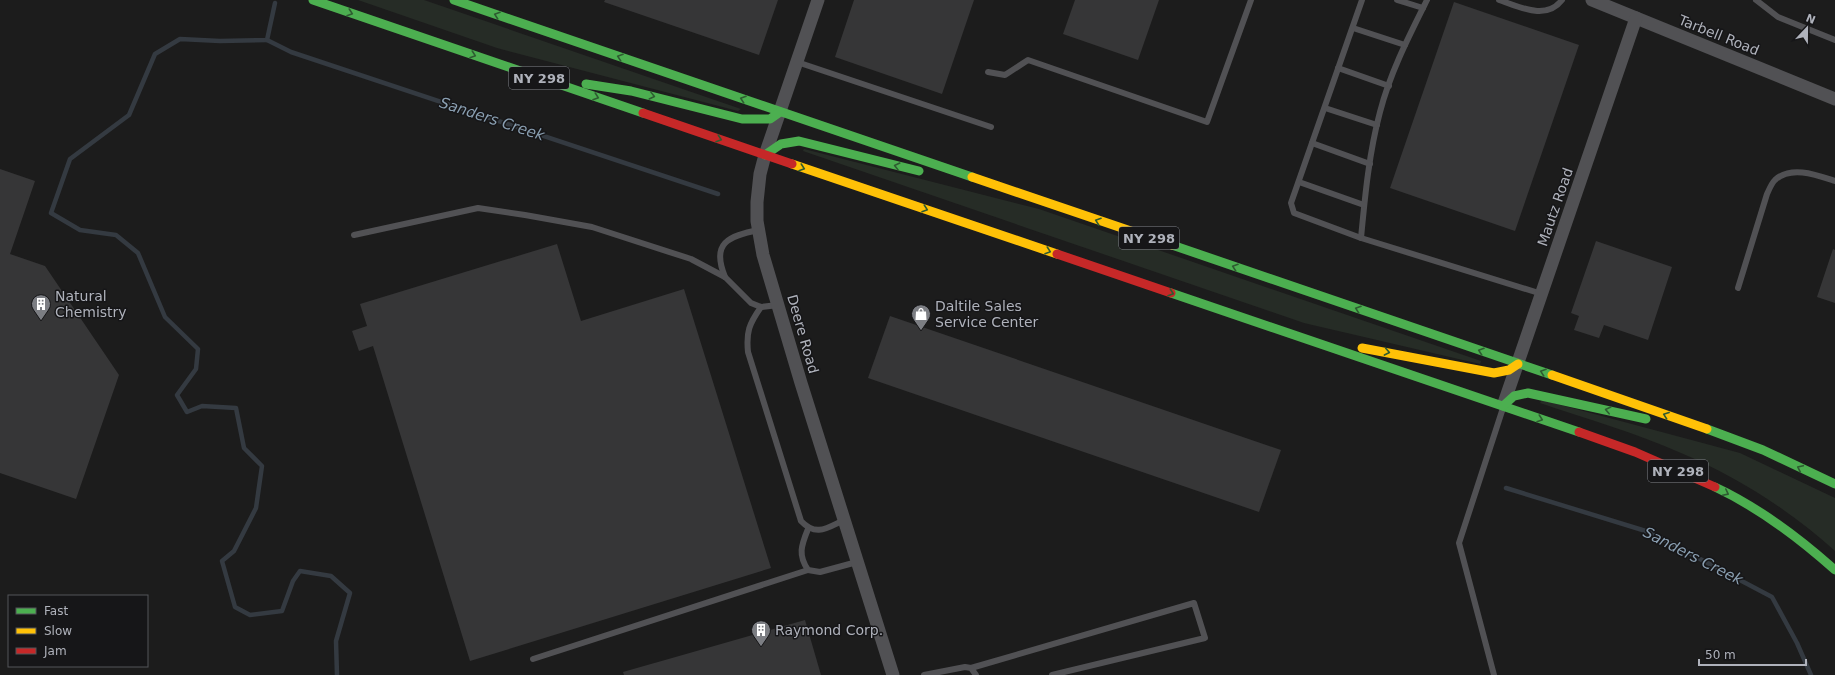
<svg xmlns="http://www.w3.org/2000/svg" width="1835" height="675" font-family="'DejaVu Sans',sans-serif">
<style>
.green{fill:#262c26}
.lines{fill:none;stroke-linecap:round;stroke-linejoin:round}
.stream{stroke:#343a41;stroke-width:4.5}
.building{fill:#363637}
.lane{stroke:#515154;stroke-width:6}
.street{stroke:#515154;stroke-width:13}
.fast{stroke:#4caf50;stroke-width:9}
.slow{stroke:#ffc107;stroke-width:9}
.jam{stroke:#c62828;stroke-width:9}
.oneway{stroke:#2e5b31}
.labels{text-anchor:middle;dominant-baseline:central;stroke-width:3;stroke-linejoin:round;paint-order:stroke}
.shield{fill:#161618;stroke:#81838a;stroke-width:1}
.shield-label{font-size:13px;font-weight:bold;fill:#afb2bb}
.street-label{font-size:14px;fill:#afb2bb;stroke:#161618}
.poi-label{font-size:14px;fill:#afb2bb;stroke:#161618;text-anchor:start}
.water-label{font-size:15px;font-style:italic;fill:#8a9fb1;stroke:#161618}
</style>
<rect width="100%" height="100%" fill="#1c1c1c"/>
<g class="green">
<path d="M358 0H424L741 109 738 111 497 48Z"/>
<path d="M804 149 1039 209 1481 361 1480 364 1304 323 803 151Z"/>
<path d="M1542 400 1740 453 1835 498V551C1791 511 1736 476 1681 453 1636 433 1587 419 1540 403Z"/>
</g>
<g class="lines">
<g class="stream">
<path d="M275 3 267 40 220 41 180 39 155 54 129 115 70 159 51 213 80 230 116 235 138 253 165 317 198 349 196 369 177 395 187 412 202 406 236 408 244 448 262 466 256 508 234 551 222 561 235 607 250 615 282 611 293 581 300 571 331 576 350 593 336 641 337 675"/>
<path d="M267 40 291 52 718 194"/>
<path d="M1506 488 1649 532 1772 597 1797 643 1811 675"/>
</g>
</g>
<g class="building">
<path d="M605 0H778L759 55 604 2Z"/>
<path d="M854 0H974L942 94 835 57Z"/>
<path d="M1075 0H1159L1138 60 1063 34Z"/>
<path d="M1454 2 1579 45 1515 231 1390 188Z"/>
<path d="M0 169 35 181 10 254 45 266 119 375 76 499 0 473Z"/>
<path d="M1596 241 1672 267 1648 340 1604 325 1599 338 1574 330 1579 316 1571 313Z"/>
<path d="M557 244 581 321 684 289 771 568 470 661 373 346 359 351 352 331 367 326 360 304Z"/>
<path d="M1833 249 1835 250V303L1817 297Z"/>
<path d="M890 316 1281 450 1259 512 868 378Z"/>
<path d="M805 620 821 675H624L623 672Z"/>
</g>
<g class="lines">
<g class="lane">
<path d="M1397 0 1423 8"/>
<path d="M1427 0C1409 36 1390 73 1380 112 1369 153 1365 196 1361 238L1542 294"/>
<path d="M1499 0C1520 7 1546 21 1562 0"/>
<path d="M1756 0 1778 17 1835 40"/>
<path d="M1353 28 1405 45"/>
<path d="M797 62 991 127"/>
<path d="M1338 68 1389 86"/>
<path d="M988 72 1005 75 1028 60 1207 122 1251 0"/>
<path d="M1325 108 1377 125"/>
<path d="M1312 143 1370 164"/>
<path d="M1299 182 1364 205"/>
<path d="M354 235 478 208 525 215 592 227 691 259 725 277 751 303 761 307 778 305"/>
<path d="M1361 238 1294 213 1291 203 1362 0"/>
<path d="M725 277C711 243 728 236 759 230"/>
<path d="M1738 288 1767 194C1769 190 1771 184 1775 180 1791 165 1817 175 1835 181"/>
<path d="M761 307C749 324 746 332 748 352L801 521C816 537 827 528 844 520"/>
<path d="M808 529C801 546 798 555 808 570L820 572 857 562"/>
<path d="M533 659 808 570"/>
<path d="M971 668 1194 603 1205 638 1052 675"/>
<path d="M924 675 965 667 971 668 976 675"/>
<path d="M1494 675 1459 543 1503 408"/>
</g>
<g class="street">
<path d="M818 0 765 155 760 174 757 202V221L763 255 801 383 893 675"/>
<path d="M1592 0 1835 99"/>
<path d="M1504 403 1636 18"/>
</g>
<g class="fast">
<path d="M313 0 643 113"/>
<path d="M454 0 972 177"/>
<path d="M586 84 631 91 742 119H770L780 112"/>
<path d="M765 155 781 144 799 141 919 171"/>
<path d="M1172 245 1552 375"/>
<path d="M1171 293 1579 432"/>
<path d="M1503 406 1514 396 1528 393 1646 419"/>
<path d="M1707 429 1763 450 1835 484"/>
<path d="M1715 487C1760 508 1798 537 1835 570"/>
</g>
<g class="slow">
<path d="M792 164 1057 254"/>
<path d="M972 177 1172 245"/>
<path d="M1362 348 1494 373 1509 370 1518 364"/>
<path d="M1552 375 1707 429"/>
</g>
<g class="jam">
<path d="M643 113 792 164"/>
<path d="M1057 254 1171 293"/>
<path d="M1579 432 1635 452 1715 487"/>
</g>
</g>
<defs><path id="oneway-chevron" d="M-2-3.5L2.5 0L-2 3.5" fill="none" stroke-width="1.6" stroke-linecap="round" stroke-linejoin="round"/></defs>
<g class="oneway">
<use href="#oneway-chevron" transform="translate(350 13) rotate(19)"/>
<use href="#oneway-chevron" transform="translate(497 15) rotate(-161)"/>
<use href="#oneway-chevron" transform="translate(473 55) rotate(19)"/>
<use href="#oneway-chevron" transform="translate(620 57) rotate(-161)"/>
<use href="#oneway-chevron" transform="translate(652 96) rotate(14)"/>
<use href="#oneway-chevron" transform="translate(596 97) rotate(19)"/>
<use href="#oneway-chevron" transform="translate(743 99) rotate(-161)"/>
<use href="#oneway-chevron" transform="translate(719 139) rotate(19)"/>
<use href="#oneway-chevron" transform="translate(897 166) rotate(-166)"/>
<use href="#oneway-chevron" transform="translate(802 168) rotate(19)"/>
<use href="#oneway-chevron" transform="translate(925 209) rotate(19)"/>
<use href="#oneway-chevron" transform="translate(1098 221) rotate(-161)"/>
<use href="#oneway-chevron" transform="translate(1048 251) rotate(19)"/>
<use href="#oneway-chevron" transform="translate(1235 267) rotate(-161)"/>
<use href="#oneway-chevron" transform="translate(1171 293) rotate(19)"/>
<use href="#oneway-chevron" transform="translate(1358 309) rotate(-161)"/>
<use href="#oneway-chevron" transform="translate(1481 351) rotate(-161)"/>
<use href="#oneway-chevron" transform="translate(1387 352) rotate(11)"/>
<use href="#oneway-chevron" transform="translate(1543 372) rotate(-161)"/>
<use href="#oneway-chevron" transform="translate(1608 410) rotate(-167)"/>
<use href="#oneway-chevron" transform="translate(1666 415) rotate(-160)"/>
<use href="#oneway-chevron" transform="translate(1540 419) rotate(19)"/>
<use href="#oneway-chevron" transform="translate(1800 468) rotate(-155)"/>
<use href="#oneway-chevron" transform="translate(1726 493) rotate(27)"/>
</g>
<defs>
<symbol id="building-pin" viewBox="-11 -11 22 30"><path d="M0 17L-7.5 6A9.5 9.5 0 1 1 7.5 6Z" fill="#7c7e83" stroke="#161618"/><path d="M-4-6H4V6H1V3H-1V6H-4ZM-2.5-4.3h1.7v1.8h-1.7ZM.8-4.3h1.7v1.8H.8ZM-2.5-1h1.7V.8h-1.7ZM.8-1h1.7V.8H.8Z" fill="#fff"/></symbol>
<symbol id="shop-pin" viewBox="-11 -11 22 30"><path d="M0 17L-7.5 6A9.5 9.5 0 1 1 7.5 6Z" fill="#7c7e83" stroke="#161618"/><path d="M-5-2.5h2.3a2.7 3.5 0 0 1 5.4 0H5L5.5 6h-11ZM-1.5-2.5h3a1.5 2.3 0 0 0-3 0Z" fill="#fff"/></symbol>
</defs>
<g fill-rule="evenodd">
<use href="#building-pin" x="30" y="293" width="22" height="30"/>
<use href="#shop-pin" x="910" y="303" width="22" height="30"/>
<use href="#building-pin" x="750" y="619" width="22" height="30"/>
</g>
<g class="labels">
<g class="shield">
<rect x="509" y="67" width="60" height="22" rx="3"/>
<rect x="1119" y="227" width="60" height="22" rx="3"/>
<rect x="1648" y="460" width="60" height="22" rx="3"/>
</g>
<g class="shield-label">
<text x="539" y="78">NY 298</text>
<text x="1149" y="238">NY 298</text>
<text x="1678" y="471">NY 298</text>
</g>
<g class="street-label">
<text transform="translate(1719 35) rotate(22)">Tarbell Road</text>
<text transform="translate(1555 207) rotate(-71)">Mautz Road</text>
<text transform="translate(803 334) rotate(74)">Deere Road</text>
</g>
<g class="poi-label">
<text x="55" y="296">Natural<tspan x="55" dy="16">Chemistry</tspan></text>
<text x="935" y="306">Daltile Sales<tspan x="935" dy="16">Service Center</tspan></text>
<text x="775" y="630">Raymond Corp.</text>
</g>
<g class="water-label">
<text transform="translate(492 119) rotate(18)">Sanders Creek</text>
<text transform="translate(1693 556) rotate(27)">Sanders Creek</text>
</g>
</g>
<rect x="8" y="595" width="140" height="72" fill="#161618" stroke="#535459"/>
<rect x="16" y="608" width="20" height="6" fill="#4caf50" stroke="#535459"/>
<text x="44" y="615" font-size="12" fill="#afb2bb">Fast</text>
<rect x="16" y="628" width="20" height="6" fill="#ffc107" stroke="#535459"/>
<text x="44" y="635" font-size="12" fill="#afb2bb">Slow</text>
<rect x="16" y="648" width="20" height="6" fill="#c62828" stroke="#535459"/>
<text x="44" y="655" font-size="12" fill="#afb2bb">Jam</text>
<g transform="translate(1807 28) rotate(22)" stroke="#161618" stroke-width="3" paint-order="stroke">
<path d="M0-3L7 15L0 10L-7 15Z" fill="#afb2bb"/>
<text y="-6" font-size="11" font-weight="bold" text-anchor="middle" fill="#afb2bb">N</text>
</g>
<path d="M1699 659v6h107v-6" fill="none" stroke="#afb2bb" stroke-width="2"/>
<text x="1705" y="659" font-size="12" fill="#afb2bb" stroke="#161618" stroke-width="3" paint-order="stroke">50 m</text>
</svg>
